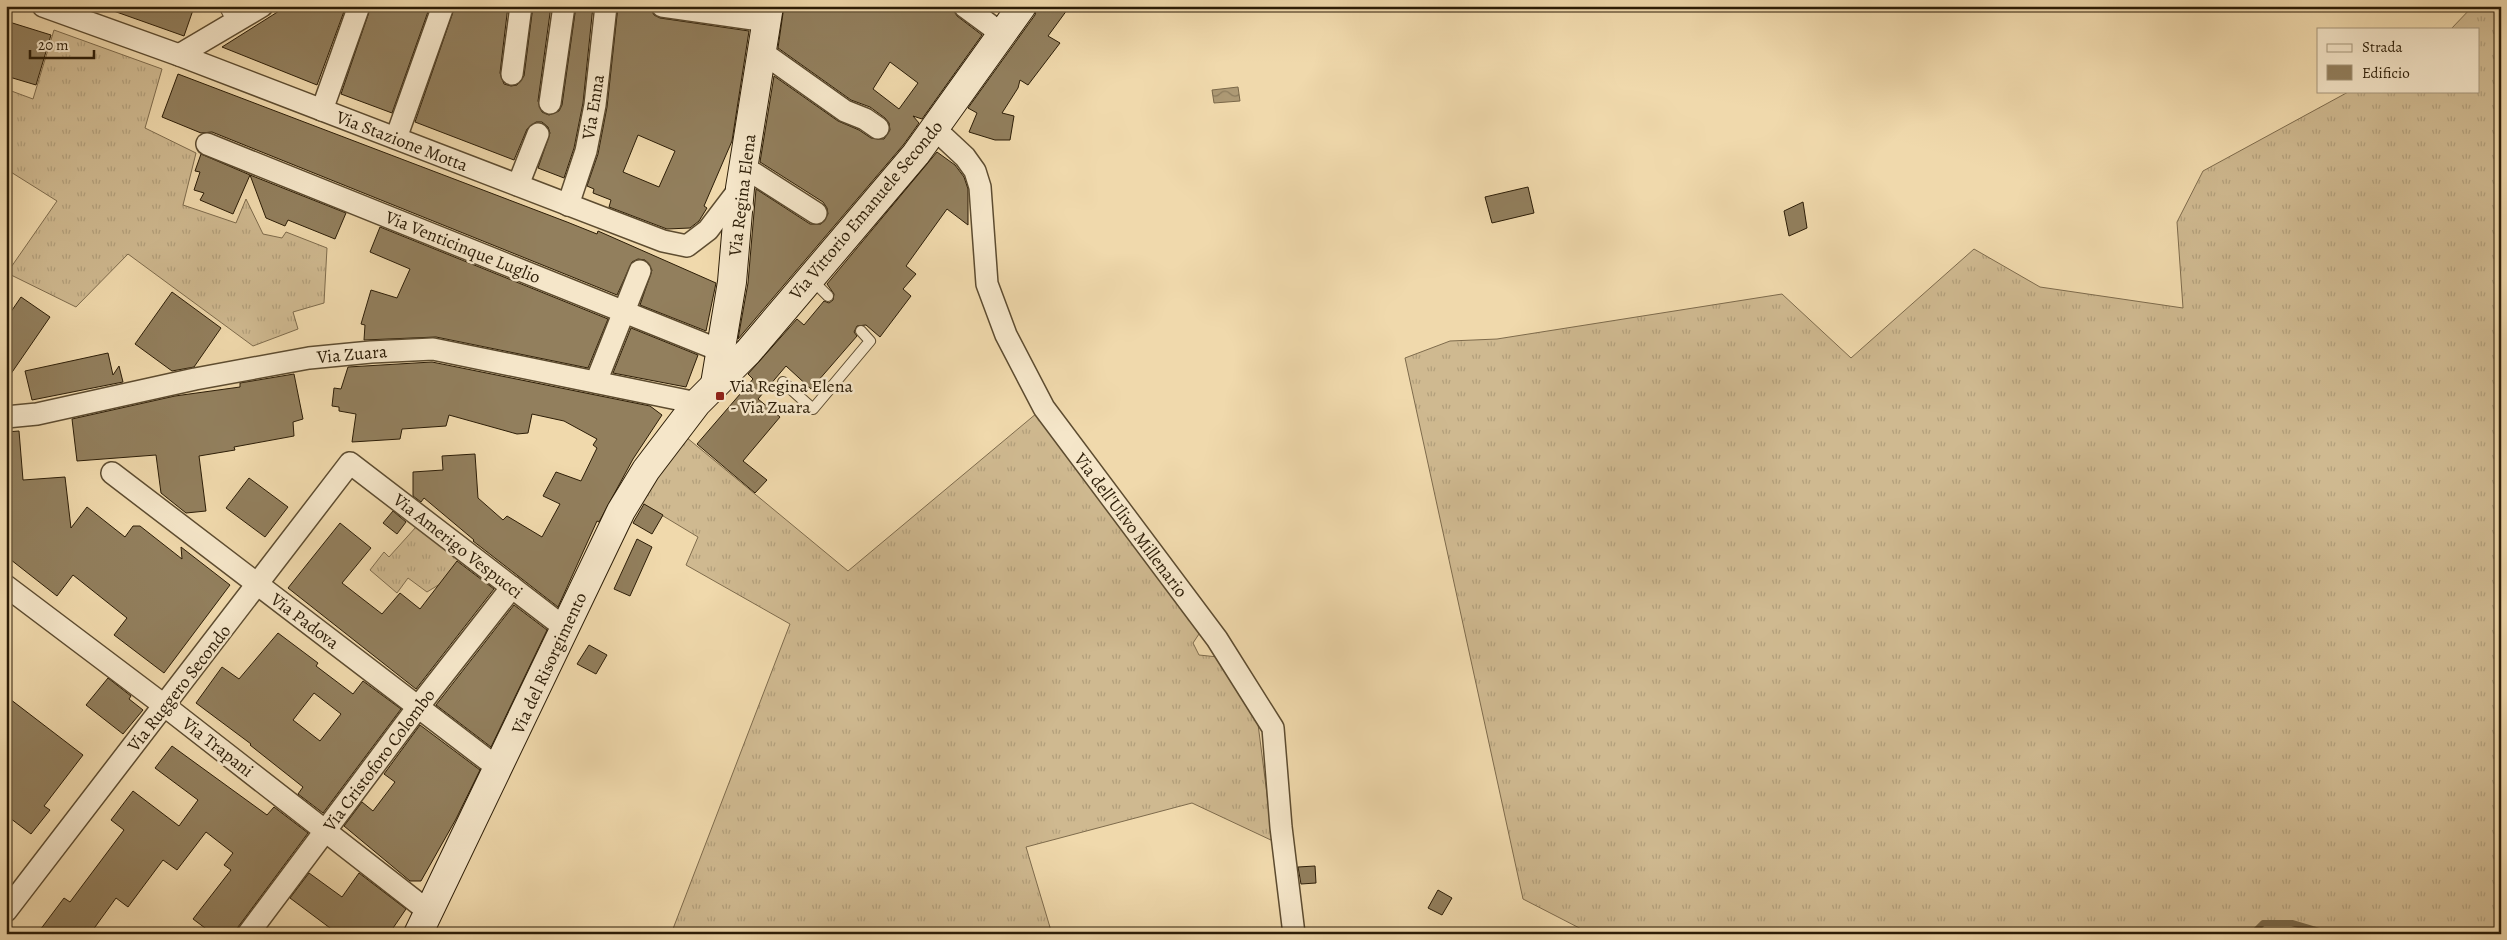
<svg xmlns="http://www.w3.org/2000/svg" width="2507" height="940" font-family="Alegreya,serif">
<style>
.grass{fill:url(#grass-tufts);stroke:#7e6b4c}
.water{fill:url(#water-waves);stroke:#796748}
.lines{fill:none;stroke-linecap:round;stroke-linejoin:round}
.stream{stroke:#796748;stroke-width:6}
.building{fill:#927f5d;stroke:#2c1d07;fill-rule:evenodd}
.lane-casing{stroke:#5d4c30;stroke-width:12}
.street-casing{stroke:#5d4c30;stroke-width:24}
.secondary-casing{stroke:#2c1d07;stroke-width:30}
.lane{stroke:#f5e6c9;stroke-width:10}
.street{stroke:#f5e6c9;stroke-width:21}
.secondary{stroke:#f5e6c9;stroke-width:28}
.poi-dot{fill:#8f2418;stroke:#f5e6c9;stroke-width:2}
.labels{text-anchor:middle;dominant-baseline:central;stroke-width:5;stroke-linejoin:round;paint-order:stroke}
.street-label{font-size:18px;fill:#2c1d07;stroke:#f5e6c9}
.poi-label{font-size:18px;fill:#2c1d07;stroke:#f5e6c9;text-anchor:start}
</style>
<defs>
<pattern id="grass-tufts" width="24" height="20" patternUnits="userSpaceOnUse" patternTransform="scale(1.25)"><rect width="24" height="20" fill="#cfb990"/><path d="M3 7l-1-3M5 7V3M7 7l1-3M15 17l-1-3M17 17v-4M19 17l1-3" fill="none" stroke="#b29f7b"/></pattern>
<pattern id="water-waves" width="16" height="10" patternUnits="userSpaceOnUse" patternTransform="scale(1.25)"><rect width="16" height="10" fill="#ad9974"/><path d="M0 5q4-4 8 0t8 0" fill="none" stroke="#8d7c5d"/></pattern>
</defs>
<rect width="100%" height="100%" fill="#f0d9ac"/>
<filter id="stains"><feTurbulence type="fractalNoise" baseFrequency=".004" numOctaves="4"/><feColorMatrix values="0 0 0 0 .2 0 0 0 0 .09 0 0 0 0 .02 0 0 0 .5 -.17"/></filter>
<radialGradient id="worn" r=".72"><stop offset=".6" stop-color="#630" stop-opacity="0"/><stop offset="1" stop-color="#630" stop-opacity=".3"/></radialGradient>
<g class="grass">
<path d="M2473 6H2501V934H1591L1523 899 1405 358 1450 341 1497 339 1782 294 1851 358 1974 249 2040 287 2183 308 2177 222 2203 171 2350 91H2478V29H2451Z"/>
<path d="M54 30 162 69 145 128 196 153 183 205 236 223 246 199 263 234 282 238 286 232 327 248 324 303 293 312 298 329 253 346 128 254 76 307 7 273 57 201 6 169V89L33 99Z"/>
<path d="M1037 413 1201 631 1193 643 1199 655 1218 657 1258 724 1273 841 1192 803 1026 847 1052 934H671L790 624 686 565 698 537 640 502 686 437 848 571Z"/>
<path d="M416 527 459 559 440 584 427 592 408 578 397 593 370 570 384 552 389 557Z"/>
</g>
<path class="water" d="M1238 87 1240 101 1214 103 1212 90Z"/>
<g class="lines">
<path class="stream" d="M2252 934 2263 923H2292L2329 934"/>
</g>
<g class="building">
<path d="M109 6H184L193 10 184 36 108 9Z"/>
<path d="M287 6H346L317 85 222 47Z"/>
<path d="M371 6H430L392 113 341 94Z"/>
<path d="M455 6H508L500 73 504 84 511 86 517 85 524 76 533 6H551L538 101 542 112 549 115 559 111 562 105 576 6H593L583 103 574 148 564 178 538 168 550 133 548 127 542 122H536L527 129 514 160 415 122Z"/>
<path d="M618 6H650L654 15 660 18 749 31 732 141 704 206 707 208 699 221 690 228 667 229 609 207 611 200 593 193 594 189 587 186 598 154 607 107ZM638 135 675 151 659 187 623 172Z"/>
<path d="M784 6H952L957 16 982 35 922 119 913 116 919 123 904 144 738 339 748 283 756 189 810 224H821L828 214 827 208 823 202 760 162 774 76 838 121 859 130 871 138 884 139 890 130 889 123 885 118 870 107 851 100 778 48ZM890 62 918 83 899 109 873 89Z"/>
<path d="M1037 6H1070L1048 36 1060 43 1028 85 1020 80 1018 88 1002 113 1014 116 1010 140H995L969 132 977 113 968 108 1035 15Z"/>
<path d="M6 21 51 35 36 85 6 76Z"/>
<path d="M178 74 567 222 597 234 598 231 716 283 706 331 640 305 652 270 645 260 638 259 632 262 617 295 212 132 201 133 162 117Z"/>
<path d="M937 152 955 165 964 177 968 189V225L947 209 906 266 916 274 903 289 911 296 880 337 866 325 857 326 854 332 857 336 811 389 786 366 758 399 780 417 743 461 767 480 755 493 697 444 753 379 748 374 797 319 804 325 824 301 829 303 833 300 834 294 827 284Z"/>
<path d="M201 154 250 175 233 214 200 200 204 193 194 190 200 172 195 171Z"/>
<path d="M250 175 346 213 335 239 288 220 285 226 266 218Z"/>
<path d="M1528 187 1534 213 1492 223 1485 197Z"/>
<path d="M1803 202 1807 228 1789 236 1784 211Z"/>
<path d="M380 227 608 319 588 368 436 337 364 340 365 325 361 324 371 290 397 298 410 269 370 252Z"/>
<path d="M172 292 221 328 194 367 172 371 135 344Z"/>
<path d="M21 297 50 317 6 381V319Z"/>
<path d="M631 328 698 355 686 387 613 373Z"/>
<path d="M108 353 113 375 119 366 123 382 32 400 25 371Z"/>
<path d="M432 362 650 406 662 415 633 459 599 522 597 521 558 607 473 541 474 540 424 498 421 502 413 496V472L443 470 442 456 475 454 478 498 503 520 507 516 542 537 560 504 543 496 556 472 581 481 597 448 593 445 597 439 564 421 532 414 528 433 517 434 449 415 446 426 402 429 400 439 352 442 356 414 339 411V407L332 406 334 388 341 389 348 367Z"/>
<path d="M294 374 303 419 293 422 294 436 234 447 235 450 199 456 206 511 186 513 161 493 156 455 77 461 72 419 175 396 240 387V383Z"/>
<path d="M19 431 23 480 65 477 71 528 87 507 125 537 133 526H140L182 559 181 547 230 585 164 673 114 635 127 618 73 575 57 596 6 556V432Z"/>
<path d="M249 478 288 507 265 537 226 508Z"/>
<path d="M644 504 663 515 652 534 633 523Z"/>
<path d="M393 511 406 522 397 534 383 523Z"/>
<path d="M340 523 371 548 342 583 382 614 400 593 420 609 457 561 494 589 416 689 288 588Z"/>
<path d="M637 539 652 547 630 596 614 589Z"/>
<path d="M514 605 547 630 491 747 436 705Z"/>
<path d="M278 633 318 663 316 666 353 694 363 681 401 709 323 813 298 794 303 787 250 745 251 744 196 703 222 667 239 679ZM314 693 341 714 320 741 293 720Z"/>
<path d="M589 645 607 655 596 674 577 664Z"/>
<path d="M108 678 131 696 129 699 143 710 123 734 86 705Z"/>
<path d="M6 696 83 755 44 806 50 810 31 834 6 815Z"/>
<path d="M420 725 480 770 456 819 421 881H410L344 826 362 802 373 811 395 782 384 774Z"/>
<path d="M172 746 267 815 274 807 308 833 238 927 236 934H213L193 919 231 870 224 865 233 853 206 832 177 870 163 860 128 907 116 898 90 934H37L64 898 70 902 124 830 111 820 133 791 179 826 198 800 155 768Z"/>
<path d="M1315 866 1316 883 1301 884 1298 867Z"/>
<path d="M309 873 342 897 359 873 406 909 389 934H338L290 898Z"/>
<path d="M1438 890 1452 898 1442 915 1428 908Z"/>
</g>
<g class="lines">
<defs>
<g id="lane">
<path d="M224 6 233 23"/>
<path d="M811 279 828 296"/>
<path d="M783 382 813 409 870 341 861 331"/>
</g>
<g id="street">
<path d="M43 6 179 55 663 241 687 246 708 230 740 188"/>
<path d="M662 6 767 21"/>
<path d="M964 6 1002 34"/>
<path d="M762 52 845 111 865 119 878 128"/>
<path d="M179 55 262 6"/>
<path d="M512 74 521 6"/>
<path d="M550 103 564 6"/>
<path d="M322 110 359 6"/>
<path d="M935 129 965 157 975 171 980 187 987 284 1006 335 1044 408 1217 639 1273 728 1281 827 1294 934"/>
<path d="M396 138 443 6"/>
<path d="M207 144 719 350"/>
<path d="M744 167 816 213"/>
<path d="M518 185 538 134"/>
<path d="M568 205 586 151 595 105 606 6"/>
<path d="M596 382 640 271"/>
<path d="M6 417 37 414 195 379 309 358 371 352 433 349 697 403"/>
<path d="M112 473 498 768"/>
<path d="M6 586 165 706 428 911"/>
<path d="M6 911 350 463 565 628"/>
<path d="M248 934 418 707 512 587"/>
</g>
<g id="secondary">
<path d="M715 384 732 282 740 188 769 6"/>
<path d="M418 934 621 511 646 470 697 403 748 352 916 154 1022 6"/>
</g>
</defs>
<use href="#lane" class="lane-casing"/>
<use href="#street" class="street-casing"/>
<use href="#secondary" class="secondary-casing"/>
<use href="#lane" class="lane"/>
<use href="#street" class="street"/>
<use href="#secondary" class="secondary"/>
</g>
<rect class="poi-dot" x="715" y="391" width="10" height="10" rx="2.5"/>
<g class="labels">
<g class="street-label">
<text transform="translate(593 107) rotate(-81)">Via Enna</text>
<text transform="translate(402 141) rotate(21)">Via Stazione Motta</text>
<text transform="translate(742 195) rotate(-83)">Via Regina Elena</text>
<text transform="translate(866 210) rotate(-50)">Via Vittorio Emanuele Secondo</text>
<text transform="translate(463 247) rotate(22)">Via Venticinque Luglio</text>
<text transform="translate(352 354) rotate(-5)">Via Zuara</text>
<text transform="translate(1131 525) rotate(53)">Via dell'Ulivo Millenario</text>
<text transform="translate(458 546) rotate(38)">Via Amerigo Vespucci</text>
<text transform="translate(305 621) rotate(37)">Via Padova</text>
<text transform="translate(549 663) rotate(-65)">Via del Risorgimento</text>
<text transform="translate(179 688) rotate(-52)">Via Ruggero Secondo</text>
<text transform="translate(218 747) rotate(38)">Via Trapani</text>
<text transform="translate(379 760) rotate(-53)">Via Cristoforo Colombo</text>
</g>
<g class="poi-label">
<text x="730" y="386">Via Regina Elena<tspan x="730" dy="21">- Via Zuara</tspan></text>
</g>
</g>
<rect width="2507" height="940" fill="none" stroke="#f0d9ac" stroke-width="25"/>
<rect x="8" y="8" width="2492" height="925" fill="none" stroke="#2c1d07" stroke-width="2.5"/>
<rect x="12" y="12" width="2482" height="915" fill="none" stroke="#2c1d07"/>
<rect x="2317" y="28" width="162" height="65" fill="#f5e6c9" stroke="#a5967b"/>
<rect x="2327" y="44" width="25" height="8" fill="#f5e6c9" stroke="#a5967b"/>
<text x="2362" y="52" font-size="15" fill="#2c1d07">Strada</text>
<rect x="2327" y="65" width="25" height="15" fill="#927f5d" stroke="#a5967b"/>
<text x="2362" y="78" font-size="15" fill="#2c1d07">Edificio</text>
<path d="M30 50v8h64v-8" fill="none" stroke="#2c1d07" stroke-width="2.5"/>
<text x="38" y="50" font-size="15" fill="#2c1d07" stroke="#f5e6c9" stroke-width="4" paint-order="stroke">20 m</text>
<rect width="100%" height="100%" filter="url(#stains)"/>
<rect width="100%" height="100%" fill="url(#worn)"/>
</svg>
